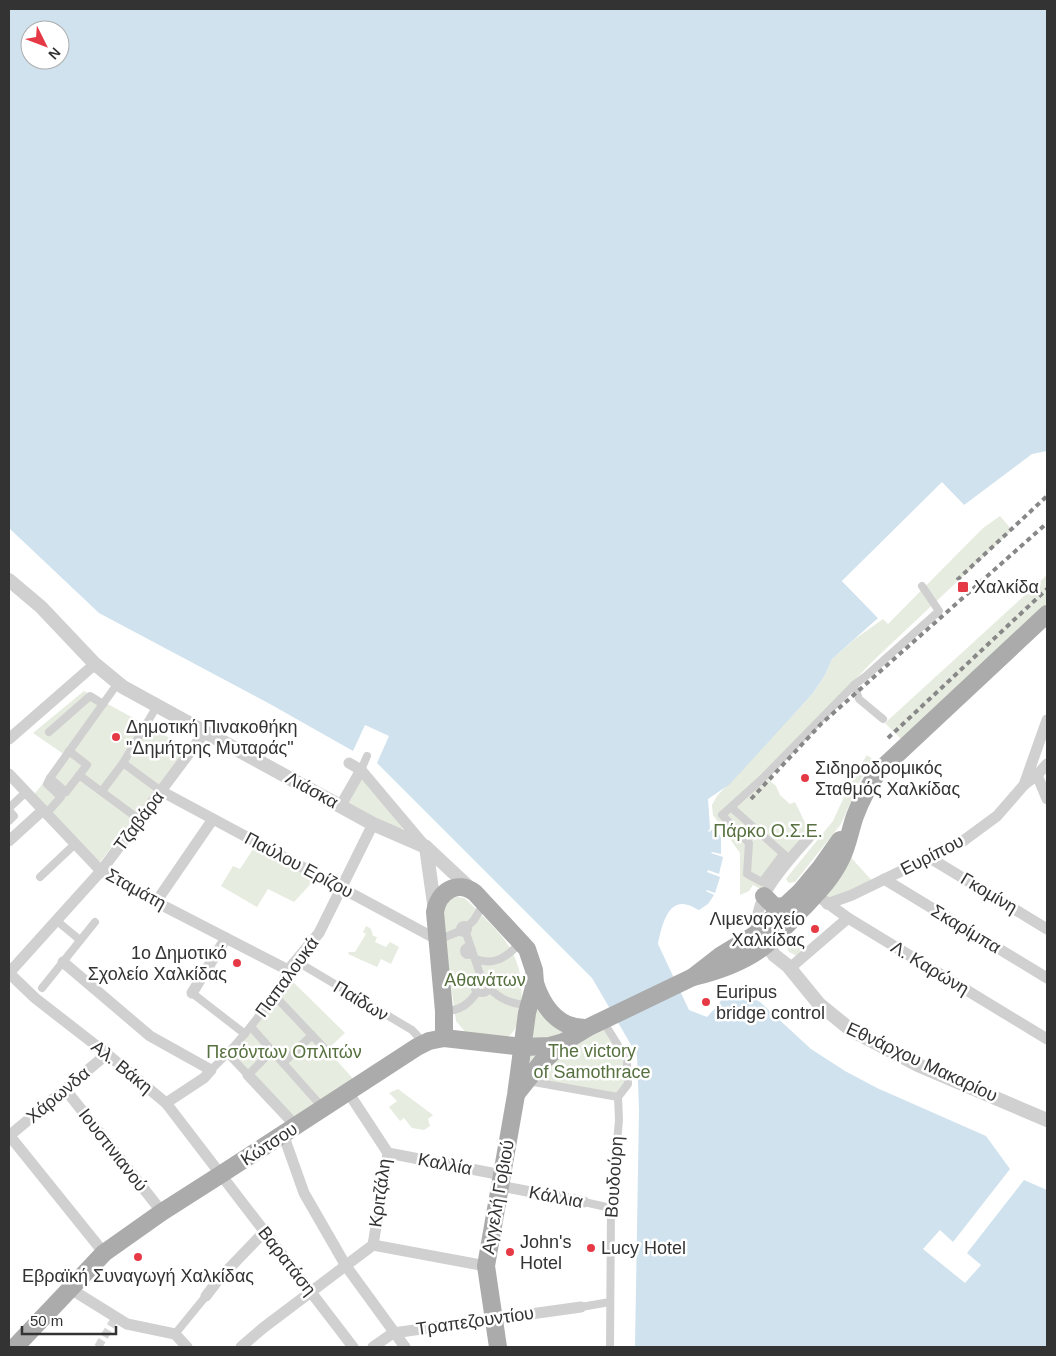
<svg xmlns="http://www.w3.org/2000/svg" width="1056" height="1356" font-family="Arial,sans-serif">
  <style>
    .green { fill: #e6ecdf }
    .water { fill: #cfe2ee; fill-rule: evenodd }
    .pier { fill: #fff }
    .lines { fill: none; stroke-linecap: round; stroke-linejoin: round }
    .pedestrian-tunnel { stroke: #d6d6d6; stroke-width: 8; stroke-dasharray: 8 4; stroke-linecap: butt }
    .pedestrian { stroke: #d0d0d0; stroke-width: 8 }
    .minor { stroke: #d0d0d0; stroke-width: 11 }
    .tertiary { stroke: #d0d0d0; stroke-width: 14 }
    .primary { stroke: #ababab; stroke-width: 18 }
    .rail { stroke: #888; stroke-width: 4; stroke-dasharray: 5 4; stroke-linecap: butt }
    .poi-dot { fill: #e63946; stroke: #fff; stroke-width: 2 }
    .labels { text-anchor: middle; stroke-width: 5; stroke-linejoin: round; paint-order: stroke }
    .poi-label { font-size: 18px; fill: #333; stroke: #fff; text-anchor: start }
    .street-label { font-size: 18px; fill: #333; stroke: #fff }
    .park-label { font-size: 18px; fill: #56703f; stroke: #fff }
  </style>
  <rect width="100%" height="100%" fill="#fff"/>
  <g class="green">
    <polygon points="1000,516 1012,530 874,660 763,775 776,786 780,795 790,804 795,802 811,835 766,892 753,885 749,891 740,895 740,853 713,815 712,805 717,796 813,693 825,675 832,659 855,639 883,619 888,624 983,528"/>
    <polygon points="1047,575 1047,614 906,744 885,723"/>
    <polygon points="84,691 188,748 100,862 33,796 65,755 33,733"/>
    <polygon points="867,755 874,760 861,779 841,824 795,882 789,883 786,879 789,875 833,821 855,773"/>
    <polygon points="361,770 407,824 395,834 341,805"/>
    <polygon points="257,843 318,876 294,902 268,889 257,907 221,886 233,866 240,869"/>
    <polygon points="845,851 875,884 827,904 822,888"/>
    <path d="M457,897L464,898L469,902C483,917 500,931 510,948C515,956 518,965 520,974C523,990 524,1035 502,1039C493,1040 476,1035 467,1034L456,1021L441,914L451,898Z"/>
    <polygon points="366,926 371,929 373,936 377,937 375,942 386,947 390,942 399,947 391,964 381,959 377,967 348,954 349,952 355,952 366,934 363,932"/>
    <polygon points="796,933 808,948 797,956 789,952 786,946 787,941"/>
    <polygon points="286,975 345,1033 327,1050 359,1085 296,1126 228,1054"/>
    <polygon points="535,983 558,1019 603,1021 627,1063 628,1084 618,1097 526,1081"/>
    <polygon points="398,1089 433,1115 428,1119 430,1126 424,1130 412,1128 404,1118 400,1121 389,1107 397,1101 389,1093"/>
  </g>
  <path class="water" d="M9,9H1047V451L1032,454L964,505L942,483L842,581L878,618L832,659L825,675L813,693L730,784L708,799L710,829L708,831L709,832L714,828L721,837V854L712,852L711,853L723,857L719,874L708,870L707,872L720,877L715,893L707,890L706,891L714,895L708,904L699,910C696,909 692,906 688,905C667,898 661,929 658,944L689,1010L707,1017L719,1004L724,994L734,996H749L760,1002L811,1049L845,1071L877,1088L986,1136L1010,1169L953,1242L940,1230L923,1249L965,1283L981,1265L967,1253L1024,1180L1047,1190V1347H635L639,1110L637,1055L592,978L377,763L389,736L365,725L353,751L270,704L99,613L9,528ZM30,30H60V60H30Z"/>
  <polygon class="pier" points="942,482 965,506 962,507 942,486 846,581 880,616 878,618 842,581"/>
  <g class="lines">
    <polyline class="pedestrian-tunnel" points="98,1347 116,1317"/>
    <g class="pedestrian">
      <polyline points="883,719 859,699 854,685 866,676 939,611 922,586"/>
      <polyline points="49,732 90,696 103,704"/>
      <polyline points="123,763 157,706"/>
      <polyline points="361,770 367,756"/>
      <polyline points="79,775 140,820"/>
      <polyline points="50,778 118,683"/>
      <polyline points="102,791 123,763 161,791"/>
      <polyline points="9,808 26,792"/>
      <polyline points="732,808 787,857"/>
      <polyline points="9,810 14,816 9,821"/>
      <polyline points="46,814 61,797 47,784 50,778 66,792 87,765 69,751"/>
      <polyline points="783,854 762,882 747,874 749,843 722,815 762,779 854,685"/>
      <polyline points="40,877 75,844"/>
      <polyline points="57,921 80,940"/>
      <circle cx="464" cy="929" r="4"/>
      <polyline points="467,927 474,920 484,903"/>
      <polyline points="466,933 481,977"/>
      <polyline points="438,940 460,931"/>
      <circle cx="468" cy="951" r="4"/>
      <path d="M475,959C495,966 507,957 520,943"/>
      <polyline points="296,961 412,1030 424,1043"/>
      <circle cx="482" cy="985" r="8"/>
      <polyline points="42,988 95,922"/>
      <path d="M489,988C501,1000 512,1004 529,1005"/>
      <polyline points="192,993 245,1034"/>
      <polyline points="274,995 326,1050"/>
      <path d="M444,1011C460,1011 469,1004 477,992"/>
      <polyline points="603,1021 624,1055"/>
      <polyline points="251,1027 323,1108"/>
      <polyline points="228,1054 248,1075 272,1051"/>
      <polyline points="283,1063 312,1035"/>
      <path d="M211,1070C242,1040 268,1008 288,970"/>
      <polyline points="528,1081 618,1097 619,1120 611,1208 610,1347"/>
      <polyline points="618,1097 628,1084 627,1063"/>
      <polyline points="584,1202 611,1208"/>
      <polyline points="581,1307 610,1302"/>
      <polyline points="175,1334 206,1296"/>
    </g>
    <g class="minor">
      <polyline points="9,739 95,664"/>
      <polyline points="349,763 361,770 425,846"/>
      <polyline points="9,774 101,871 156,902 288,970 319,933 373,824"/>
      <polyline points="1037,775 1047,799"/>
      <polyline points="1024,785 1047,720"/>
      <polyline points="161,791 438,940"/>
      <polyline points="341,805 361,770"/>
      <polyline points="9,841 43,810"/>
      <polyline points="930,858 1047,929"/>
      <polyline points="884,879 1047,978"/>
      <polyline points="815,894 848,918 1047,1039"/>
      <polyline points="156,902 213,819"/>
      <polyline points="827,904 852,895 963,841 997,816 1024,785 1037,775 1047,764"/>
      <path d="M760,930C746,903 794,855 811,835"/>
      <polyline points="63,962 150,1036 211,1070 204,1078 166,1103"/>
      <polyline points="790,968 848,918"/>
      <polyline points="9,973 35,998 107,1054 166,1103 353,1347"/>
      <polyline points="9,973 101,871 205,732"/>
      <polyline points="192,993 226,938"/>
      <polyline points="248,1075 296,1126"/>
      <polyline points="65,1089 162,1212"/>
      <polyline points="348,1092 388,1153 373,1245"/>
      <polyline points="283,1134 304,1193 346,1266 405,1347"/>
      <polyline points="9,1135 104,1253"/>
      <polyline points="9,1136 107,1054"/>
      <polyline points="388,1153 502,1175"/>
      <polyline points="500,1186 584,1202"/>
      <polyline points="69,1288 127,1324 175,1334 187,1347"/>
      <polyline points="206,1296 219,1279 264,1232"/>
      <polyline points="241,1347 263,1328 373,1245 486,1266"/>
      <polyline points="373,1347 393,1333 581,1307"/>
    </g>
    <g class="tertiary">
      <polyline points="9,580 41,607 95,664 123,687 373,824 426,847 472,890"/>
      <polyline points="426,847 435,911"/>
      <polyline points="762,936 774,955 788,966 819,1004 851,1030 918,1065 1047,1120"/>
    </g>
    <g class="primary">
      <polyline points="764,896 775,907 785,906"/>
      <path d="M693,977C718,971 742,963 763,947C778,936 791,920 804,907C818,892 832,878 841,859C848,845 850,830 855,816C861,800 869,785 878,772L1047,614"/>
      <path d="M535,983C543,1007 559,1029 587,1028"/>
      <path d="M444,1038V1011L435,912C438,892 457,879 475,893L527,949L534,970L535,983L527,1013L516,1095L486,1266L498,1347"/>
      <polyline points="517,1093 541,1063 564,1042 587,1028 693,977 720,956 753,936 801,891 821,867 840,840"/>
      <polyline points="15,1347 104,1253 162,1212 220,1175 417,1047 429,1041 444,1038 523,1047 550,1046 564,1042"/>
    </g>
    <g class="rail">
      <polyline points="957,580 1047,496"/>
      <polyline points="888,738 1047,589"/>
      <polyline points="751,799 821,724 1047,523"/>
    </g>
  </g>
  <g class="poi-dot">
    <rect x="957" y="581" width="12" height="12" rx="2.5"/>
    <circle cx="116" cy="737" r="5"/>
    <circle cx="805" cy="778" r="5"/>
    <circle cx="815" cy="929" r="5"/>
    <circle cx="237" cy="963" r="5"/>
    <circle cx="706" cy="1002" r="5"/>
    <circle cx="591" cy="1248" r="5"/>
    <circle cx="510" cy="1252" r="5"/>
    <circle cx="138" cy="1257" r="5"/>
  </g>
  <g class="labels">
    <g class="poi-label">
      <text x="974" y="593">Χαλκίδα</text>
      <text x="126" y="733">Δημοτική Πινακοθήκη<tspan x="126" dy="21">"Δημήτρης Μυταράς"</tspan></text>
      <text x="815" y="774">Σιδηροδρομικός<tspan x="815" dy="21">Σταθμός Χαλκίδας</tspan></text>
      <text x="805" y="925" text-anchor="end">Λιμεναρχείο<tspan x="805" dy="21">Χαλκίδας</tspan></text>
      <text x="227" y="959" text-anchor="end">1ο Δημοτικό<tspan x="227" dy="21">Σχολείο Χαλκίδας</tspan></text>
      <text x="716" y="998">Euripus<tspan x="716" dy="21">bridge control</tspan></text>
      <text x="520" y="1248">John's<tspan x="520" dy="21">Hotel</tspan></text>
      <text x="601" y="1254">Lucy Hotel</text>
      <text x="138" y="1282" text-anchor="middle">Εβραϊκή Συναγωγή Χαλκίδας</text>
    </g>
    <g class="street-label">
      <text transform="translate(312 790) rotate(29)" y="6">Λιάσκα</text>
      <text transform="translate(139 821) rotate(-53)" y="6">Τζαβάρα</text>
      <text transform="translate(932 855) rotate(-27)" y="6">Ευρίπου</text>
      <text transform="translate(299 865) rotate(28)" y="6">Παύλου Ερίζου</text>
      <text transform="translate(136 889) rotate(29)" y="6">Σταμάτη</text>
      <text transform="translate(989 893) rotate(31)" y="6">Γκομίνη</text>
      <text transform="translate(966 929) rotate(31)" y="6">Σκαρίμπα</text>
      <text transform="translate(930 968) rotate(31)" y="6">Λ. Καρώνη</text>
      <text transform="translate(287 977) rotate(-54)" y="6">Παπαλουκά</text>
      <text transform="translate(361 1001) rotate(31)" y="6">Παίδων</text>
      <text transform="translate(922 1062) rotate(25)" y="6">Εθνάρχου Μακαρίου</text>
      <text transform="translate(122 1067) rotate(39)" y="6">Αλ. Βάκη</text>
      <text transform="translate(58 1095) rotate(-40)" y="6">Χάρωνδα</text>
      <text transform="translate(269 1144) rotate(-33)" y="6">Κώτσου</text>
      <text transform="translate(113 1150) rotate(52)" y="6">Ιουστινιανού</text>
      <text transform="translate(445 1164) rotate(11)" y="6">Καλλία</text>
      <text transform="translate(614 1177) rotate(-86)" y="6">Βουδούρη</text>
      <text transform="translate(380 1193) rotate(-82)" y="6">Κριτζάλη</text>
      <text transform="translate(498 1197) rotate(-80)" y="6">Αγγελή Γοβιού</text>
      <text transform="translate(556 1197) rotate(11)" y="6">Κάλλια</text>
      <text transform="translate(287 1261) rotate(52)" y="6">Βαρατάση</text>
      <text transform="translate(475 1321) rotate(-8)" y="6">Τραπεζουντίου</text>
    </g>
    <g class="park-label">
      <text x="768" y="837">Πάρκο Ο.Σ.Ε.</text>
      <text x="485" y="986">Αθανάτων</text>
      <text x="592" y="1057">The victory<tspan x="592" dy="21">of Samothrace</tspan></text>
      <text x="284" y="1058">Πεσόντων Οπλιτών</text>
    </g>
  </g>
  <rect width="1056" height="1356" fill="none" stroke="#333333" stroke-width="20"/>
  <g transform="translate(45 45) rotate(132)"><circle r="24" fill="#ffffff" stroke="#adadad"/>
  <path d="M0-4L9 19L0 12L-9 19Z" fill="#e63946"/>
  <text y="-8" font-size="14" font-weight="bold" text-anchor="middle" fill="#333333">N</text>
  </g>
  <path d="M22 1326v8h94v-8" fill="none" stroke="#333333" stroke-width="2.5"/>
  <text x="30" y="1326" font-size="15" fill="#333333" stroke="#ffffff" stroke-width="4" paint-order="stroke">50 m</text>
</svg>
